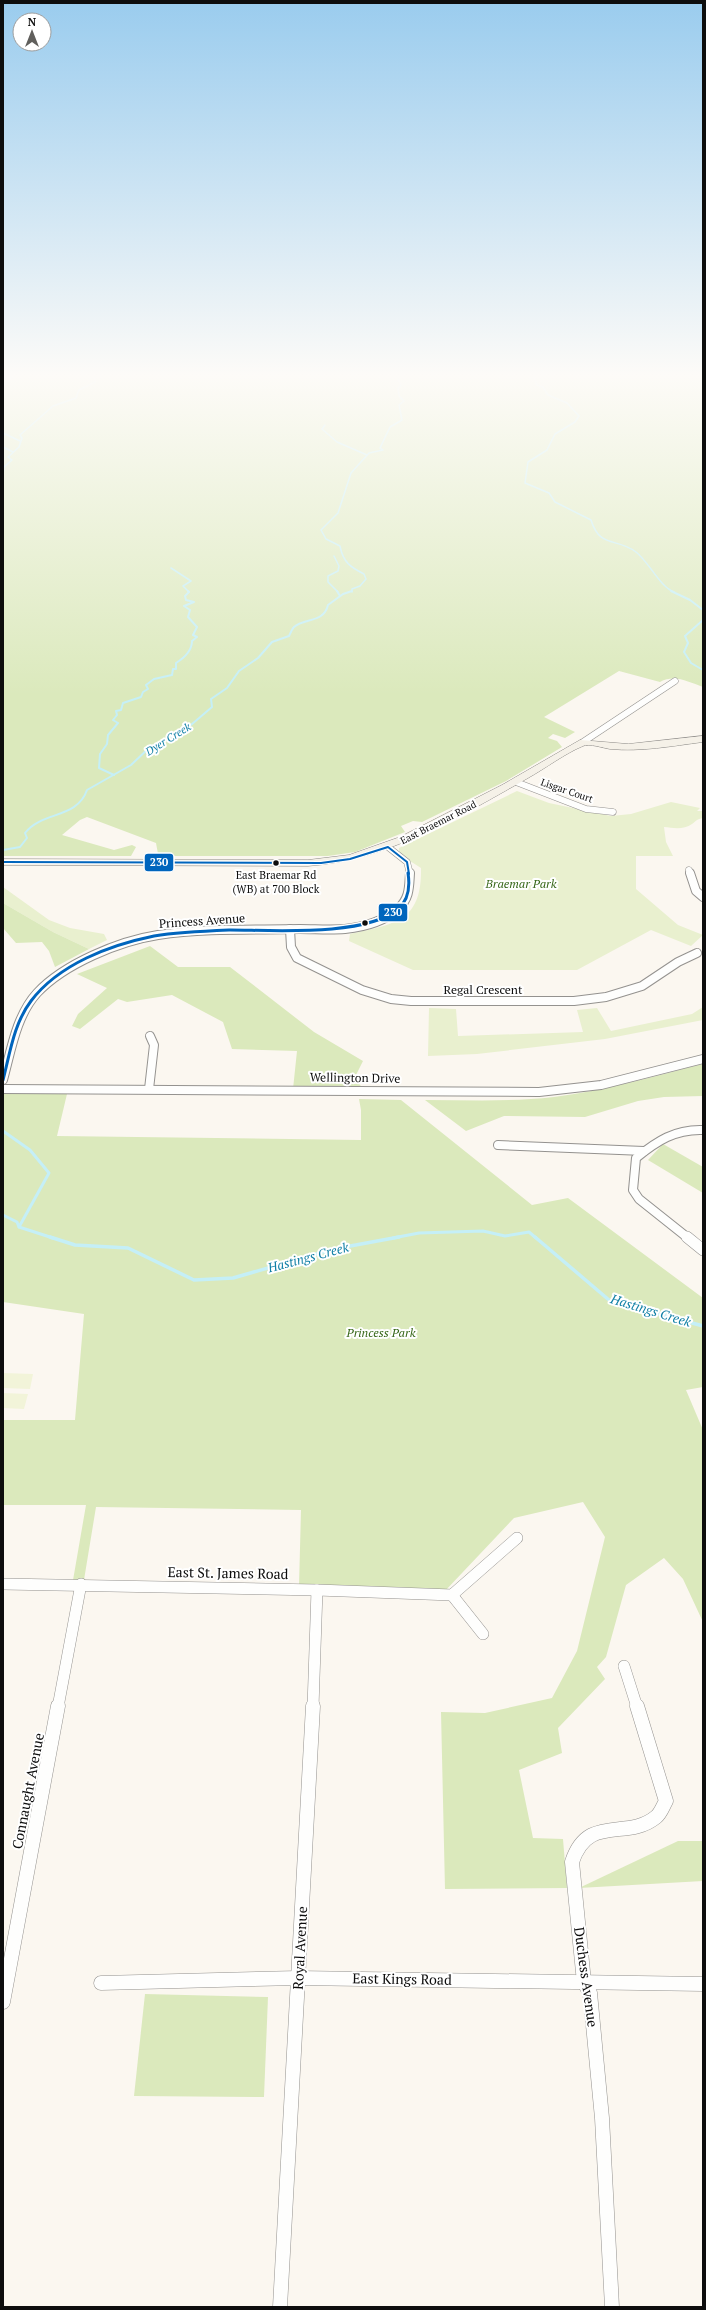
<svg xmlns="http://www.w3.org/2000/svg" width="706" height="2310" font-family="'PT Serif',serif">
  <style>
    .green { fill: #e9f0cf }
    .forest { fill: #dbe9bc }
    .pitch { fill: #f2f4d9 }
    .lines { fill: none; stroke-linecap: round; stroke-linejoin: round }
    .stream-far3 { stroke: #c5eff7; stroke-width: 1.5 }
    .stream-far2 { stroke: #c5eff7; stroke-width: 2 }
    .stream-far1 { stroke: #c5eff7; stroke-width: 3 }
    .stream { stroke: #c5eff7; stroke-width: 3.5 }
    .street-far3-casing { stroke: #94928f; stroke-width: 7 }
    .street-far2-casing { stroke: #94928f; stroke-width: 10 }
    .street-far1-casing { stroke: #94928f; stroke-width: 12 }
    .street-casing { stroke: #94928f; stroke-width: 15 }
    .secondary-casing { stroke: #8b8986; stroke-width: 1 }
    .street-far3 { stroke: #fefefd; stroke-width: 6 }
    .street-far2 { stroke: #fefefd; stroke-width: 8 }
    .street-far1 { stroke: #fefefd; stroke-width: 11 }
    .street { stroke: #fefefd; stroke-width: 14 }
    .secondary { fill: #f5f1e8; fill-rule: evenodd }
    .bus-1-far1-casing { stroke: #fff; stroke-width: 4 }
    .bus-1-casing { stroke: #fff; stroke-width: 6 }
    .bus-1-far1 { stroke: #0065bd; stroke-width: 2 }
    .bus-1 { stroke: #0065bd; stroke-width: 3 }
    .bus-dot { fill: #0d0d0d; stroke: #fff; stroke-width: 1.5 }
    .labels { text-anchor: middle; stroke-width: 4; stroke-linejoin: round; paint-order: stroke }
    .far-street-label { font-size: 10px; fill: #0d0d0d; stroke: #fff }
    .far-water-label { font-size: 11px; font-style: italic; fill: #0f7fa5; stroke: #fff }
    .bus-label { font-size: 11px; fill: #0d0d0d; stroke: #fff }
    .park-label { font-size: 12px; font-style: italic; fill: #38681a; stroke: #fff }
    .street-label { font-size: 12px; fill: #0d0d0d; stroke: #fff }
    .water-label { font-size: 13px; font-style: italic; fill: #0f7fa5; stroke: #fff }
    .near-street-label { font-size: 14px; fill: #0d0d0d; stroke: #fff }
    .line-badge { stroke: #fff; stroke-width: 1.5 }
    .badge-label { font-size: 11px; text-anchor: middle; font-weight: bold; fill: #fff }
  </style>
  <rect width="100%" height="100%" fill="#fbf7f0"/>
  <g class="green">
    <path d="M517,791L549,803L611,816L631,814L671,802L700,808L697,811H703V818C697,819 696,821 692,824C684,830 673,828 664,827L666,842L673,856H636V889L678,925L703,935L691,946L651,930L577,970H413L349,941L350,934C395,924 422,922 421,868L399,854V848Z"/>
    <polygon points="3,887 49,920 70,928 104,934 107,940 89,949 53,932 3,903"/>
    <polygon points="703,1007 703,1020 605,1039 477,1054 428,1056 429,1008 456,1009 458,1036 583,1032 577,1010 597,1008 611,1031 692,1014"/>
  </g>
  <g class="forest">
    <path d="M3,372H703V687C688,682 675,674 660,682L619,671L544,717L575,732L565,738L553,734L548,738L557,741L562,747L506,781L422,822L413,821L401,826L405,832L355,852L328,856H163L158,854L156,843L87,817L80,820L62,835L114,850L132,845L136,847L131,856H3Z"/>
    <polygon points="3,903 53,932 89,949 55,967 49,951 42,942 16,943 3,928"/>
    <polygon points="150,946 178,967 230,967 314,1032 363,1061 354,1079 365,1090 293,1089 297,1051 232,1049 223,1022 172,995 127,1002 118,999 80,1029 72,1026 78,1014 107,988 77,974"/>
    <path d="M703,1064V1096L664,1097L638,1101L585,1117L504,1116L466,1131L425,1100C468,1100 511,1102 554,1097C604,1091 654,1076 703,1064Z"/>
    <polygon points="3,1094 67,1094 57,1136 361,1140 361,1110 359,1099 401,1100 532,1205 568,1198 703,1298 703,1387 686,1390 703,1430 703,1622 683,1579 664,1558 626,1585 606,1657 597,1667 605,1679 558,1728 562,1753 519,1770 533,1838 563,1839 567,1888 445,1889 441,1712 485,1713 552,1698 577,1651 605,1537 583,1502 514,1518 445,1591 299,1587 301,1510 96,1507 83,1586 72,1586 86,1505 3,1505 3,1420 75,1420 84,1314 3,1302"/>
    <polygon points="663,1144 703,1167 703,1193 648,1160"/>
    <polygon points="678,1841 703,1841 703,1881 579,1888"/>
    <polygon points="145,1994 268,1997 264,2097 134,2096"/>
  </g>
  <g class="pitch">
    <polygon points="3,1373 33,1374 30,1389 3,1388"/>
    <polygon points="3,1393 28,1394 24,1409 3,1408"/>
  </g>
  <g class="lines">
    <g class="stream-far3">
      <path d="M527,372L534,376L537,385L543,387L548,395L567,403L579,416L575,422L555,434L547,450L528,462L525,483L549,493L555,502L591,520C600,549 616,537 636,552C649,562 660,587 674,592"/>
      <polyline points="3,386 12,377 6,374 7,372"/>
      <polyline points="325,425 322,429 337,442 367,455"/>
      <polyline points="3,433 20,441"/>
      <polyline points="3,447 13,452"/>
      <polyline points="3,474 4,467 12,460 8,457 19,447 22,438 20,435 53,406 76,398 79,390 95,382 95,378 111,372"/>
      <polyline points="3,478 3,481"/>
      <polyline points="334,556 339,566 338,571 328,576 328,582 338,592"/>
      <polyline points="171,568 191,581 183,586 189,592"/>
      <path d="M352,592V589L360,586L366,579L364,574C350,567 343,562 340,546L326,539L321,530L338,513L351,473L369,453L383,450L380,448L390,427L402,420L399,405L404,401L399,396L398,388L401,385L397,377L402,372"/>
    </g>
    <g class="stream-far2">
      <polyline points="337,591 340,596"/>
      <polyline points="671,591 690,600 703,610"/>
      <polyline points="703,620 685,636 688,643 684,652 691,663 703,670"/>
      <path d="M114,775L99,768L100,754L107,744L108,735L118,723L113,720L117,715L116,711L121,710L123,703L141,697L143,692L148,689L146,685L154,679L172,675L173,669H176V663C184,658 192,651 192,641L197,637L193,635L197,627L188,617L190,610L184,606L194,602L186,600L185,596L189,592L188,591"/>
      <path d="M3,850L20,847L27,838L25,833C42,811 77,819 87,790L131,765L150,747L185,730L212,707L211,699L227,688L239,671L258,658L272,642L289,636C290,634 292,629 294,627C304,618 324,623 328,605L343,594L352,591"/>
    </g>
    <g class="stream-far1">
      <polyline points="3,1131 30,1150 49,1173 19,1227 53,1238"/>
      <polyline points="3,1215 17,1222 19,1227"/>
      <polyline points="393,1238 419,1233 483,1231 505,1236 529,1232 536,1238"/>
    </g>
    <g class="stream">
      <polyline points="50,1237 75,1245 128,1248 194,1280 233,1278 334,1249 399,1237"/>
      <polyline points="535,1237 609,1300 703,1326"/>
    </g>
    <defs>
      <g id="street-far3">
        <polyline points="583,742 675,681"/>
        <polyline points="516,782 586,809 613,812"/>
        <polyline points="388,847 407,862 410,874"/>
        <polyline points="689,870 690,874"/>
      </g>
      <g id="street-far2">
        <polyline points="690,873 696,891 703,897"/>
        <polyline points="290,929 291,947 297,958 362,990 391,999 411,1001 574,1001 606,997 642,986 678,962 697,953"/>
        <path d="M3,1080C11,1051 16,1016 37,993C64,964 119,941 158,935C205,928 253,930 300,929C315,929 330,930 345,929C363,927 385,921 398,909C410,898 409,887 410,873"/>
        <polyline points="3,1089 539,1092 601,1085 703,1059"/>
        <polyline points="149,1089 154,1045 150,1036"/>
        <polyline points="498,1145 644,1151"/>
        <path d="M688,1238L639,1199L633,1190L636,1158C657,1141 675,1129 703,1130"/>
      </g>
      <g id="street-far1">
        <polyline points="687,1237 703,1250"/>
        <polyline points="3,1584 317,1590 452,1595 517,1538"/>
        <polyline points="452,1595 483,1634"/>
        <polyline points="624,1666 637,1707"/>
        <polyline points="58,1707 81,1584"/>
        <polyline points="313,1707 317,1590"/>
      </g>
      <g id="street">
        <polyline points="101,1983 298,1978 703,1984"/>
        <polyline points="3,2002 58,1706"/>
        <polyline points="280,2307 313,1706"/>
        <path d="M612,2307L602,2118L590,1993L584,1982L572,1862C588,1813 627,1841 656,1817C661,1813 663,1806 666,1801L637,1706"/>
      </g>
      <path id="secondary" d="M703,736V742C672,746 641,752 610,749C603,748 589,743 583,746C564,754 546,768 528,778C459,817 388,860 308,866L3,865V859L308,860L349,855L400,837L502,785L580,740L628,744Z"/>
    </defs>
    <use href="#street-far3" class="street-far3-casing"/>
    <use href="#street-far2" class="street-far2-casing"/>
    <use href="#street-far1" class="street-far1-casing"/>
    <use href="#street" class="street-casing"/>
    <use href="#secondary" class="secondary-casing"/>
    <use href="#street-far3" class="street-far3"/>
    <use href="#street-far2" class="street-far2"/>
    <use href="#street-far1" class="street-far1"/>
    <use href="#street" class="street"/>
    <use href="#secondary" class="secondary"/>
    <defs>
      <polyline id="bus-1-far1" points="3,862 321,863 350,859 388,847 407,862 409,874"/>
      <path id="bus-1" d="M3,1080C10,1053 14,1023 31,1001C59,964 110,945 154,936C179,932 205,931 230,930C272,930 365,937 398,909C409,900 410,886 408,873"/>
    </defs>
    <use href="#bus-1-far1" class="bus-1-far1-casing"/>
    <use href="#bus-1" class="bus-1-casing"/>
    <use href="#bus-1-far1" class="bus-1-far1"/>
    <use href="#bus-1" class="bus-1"/>
  </g>
  <linearGradient id="sky" x2="0" y2="1"><stop stop-color="#9accee"/><stop offset="0.54" stop-color="#fdfbf8"/><stop offset="1" stop-color="#fdfbf8" stop-opacity="0"/></linearGradient>
  <rect width="706" height="695" fill="url(#sky)"/>
  <g class="bus-dot">
    <circle cx="276" cy="863" r="3.5"/>
    <circle cx="365" cy="923" r="3.5"/>
  </g>
  <g class="labels">
    <g class="far-street-label">
      <text transform="translate(567 790) rotate(19)" y="4">Lisgar Court</text>
      <text transform="translate(438 822) rotate(-27)" y="4">East Braemar Road</text>
    </g>
    <g class="far-water-label">
      <text transform="translate(168 739) rotate(-32)" y="4">Dyer Creek</text>
    </g>
    <g class="bus-label">
      <text x="276" y="879">East Braemar Rd<tspan x="276" dy="14">(WB) at 700 Block</tspan></text>
    </g>
    <g class="park-label">
      <text x="521" y="888">Braemar Park</text>
      <text x="381" y="1337">Princess Park</text>
    </g>
    <g class="street-label">
      <text transform="translate(202 921) rotate(-4)" y="4">Princess Avenue</text>
      <text x="483" y="994">Regal Crescent</text>
      <text transform="translate(355 1078) rotate(1)" y="4">Wellington Drive</text>
    </g>
    <g class="water-label">
      <text transform="translate(308 1257) rotate(-15)" y="5">Hastings Creek</text>
      <text transform="translate(651 1310) rotate(17)" y="5">Hastings Creek</text>
    </g>
    <g class="near-street-label">
      <text transform="translate(228 1573) rotate(1)" y="5">East St. James Road</text>
      <text transform="translate(28 1791) rotate(-79)" y="5">Connaught Avenue</text>
      <text transform="translate(300 1948) rotate(-87)" y="5">Royal Avenue</text>
      <text transform="translate(586 1977) rotate(82)" y="5">Duchess Avenue</text>
      <text transform="translate(402 1979) rotate(1)" y="5">East Kings Road</text>
    </g>
  </g>
  <g class="line-badge">
    <rect x="144" y="853" width="30" height="19" rx="4" fill="#0065bd"/>
    <rect x="378" y="903" width="30" height="19" rx="4" fill="#0065bd"/>
  </g>
  <g class="badge-label">
    <text x="159" y="866">230</text>
    <text x="393" y="916">230</text>
  </g>
  <rect width="706" height="2310" fill="none" stroke="#0d0d0d" stroke-width="8"/>
  <g transform="translate(32 32)"><circle r="19" fill="#ffffff" stroke="#9e9e9e"/>
  <path d="M0-3L7 15L0 10L-7 15Z" fill="#605f5c"/>
  <text y="-6" font-size="11" font-weight="bold" text-anchor="middle" fill="#0d0d0d">N</text>
  </g>
</svg>
